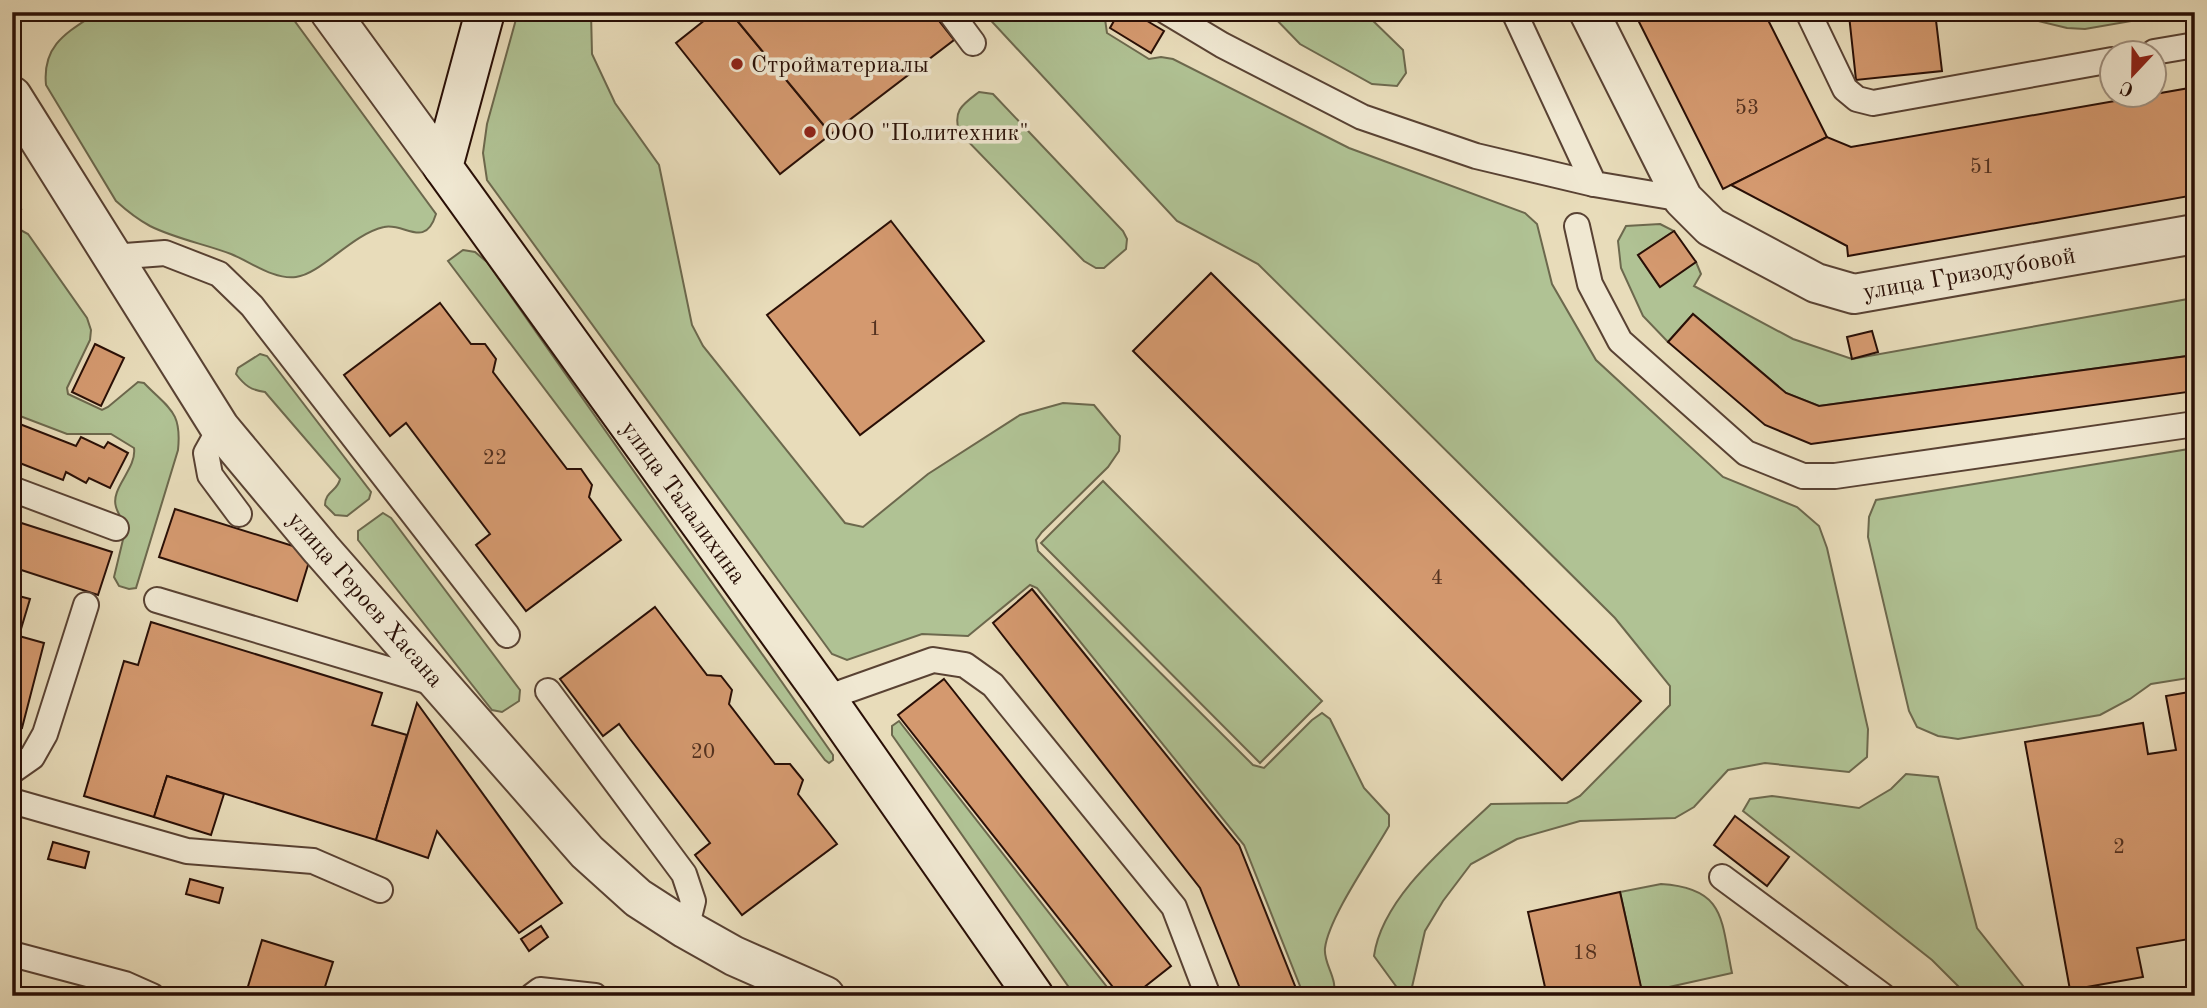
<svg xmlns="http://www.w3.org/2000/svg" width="2207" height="1008" font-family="'Old Standard TT',serif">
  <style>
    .green { fill: #b0c294; stroke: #6c684d; stroke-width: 2 }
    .building { fill: #d4996f; stroke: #290f06; stroke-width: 2 }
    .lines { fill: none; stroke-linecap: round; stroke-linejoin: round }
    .service-casing { stroke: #594233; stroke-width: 28 }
    .minor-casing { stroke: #594233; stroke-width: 42 }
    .secondary-casing { stroke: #290f06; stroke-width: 42 }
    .service { stroke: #f0e8d2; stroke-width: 24 }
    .minor { stroke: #f0e8d2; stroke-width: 38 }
    .secondary { stroke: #f0e8d2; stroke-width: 38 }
    .poi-dot { fill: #8f2418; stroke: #f0e8d2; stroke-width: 2.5 }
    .labels { text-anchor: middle; stroke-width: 7; stroke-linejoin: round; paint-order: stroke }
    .number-label { font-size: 21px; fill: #543220 }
    .poi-label { font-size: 24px; fill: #290f06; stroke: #f0e8d2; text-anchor: start }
    .street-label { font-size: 24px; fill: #290f06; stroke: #f0e8d2 }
  </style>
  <rect width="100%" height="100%" fill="#e8dcba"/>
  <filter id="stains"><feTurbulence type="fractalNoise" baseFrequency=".00286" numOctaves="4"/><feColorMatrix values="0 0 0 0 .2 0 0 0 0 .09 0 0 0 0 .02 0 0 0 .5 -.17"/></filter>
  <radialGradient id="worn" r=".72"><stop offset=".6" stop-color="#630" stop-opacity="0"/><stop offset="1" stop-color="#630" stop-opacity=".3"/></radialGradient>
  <g class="green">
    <path d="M98,12H288L436,214C425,250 404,222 384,227C352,234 321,274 296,277C274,280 251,262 231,254C205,244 176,239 150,226C137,219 127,211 116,201L46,85C42,44 68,32 98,12Z"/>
    <path d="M518,12H591L592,54L615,103L659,165L692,325L703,346L845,523L863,527L928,474L1020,415L1063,403L1094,405L1120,436L1119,451L1108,467L1042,532L1036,540L1038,551L1253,765L1264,768L1312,720L1322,713L1330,719L1364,788L1389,815V826C1372,856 1329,917 1325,948C1323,964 1339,979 1333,996H1304L1244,845L1037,588L1030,585L968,636L922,634L847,660L832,654L487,180L483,153L487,124Z"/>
    <path d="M983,12H1104L1107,33L1149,59L1161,57L1173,59L1349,148L1525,213L1537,224L1552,284L1596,360L1723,477L1797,507L1819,526L1827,548L1868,729L1867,757L1849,772L1765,763L1728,770L1694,807L1675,818L1580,821L1517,839L1471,864L1443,901L1425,931L1412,987L1405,991L1398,989L1374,956C1382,897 1450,843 1491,804L1567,803L1580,796L1670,705V686L1615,618L1258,264L1177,221Z"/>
    <polygon points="1269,12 1364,12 1403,50 1406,73 1397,86 1372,84 1300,44"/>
    <polygon points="2001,12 2183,12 2085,29 2067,28"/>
    <path d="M979,92L993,94L1123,231L1127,239L1126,249L1104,268H1096L1084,261L959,132C953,110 962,105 979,92Z"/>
    <polygon points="1660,224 1674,231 1638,255 1659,286 1696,262 1701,274 1694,286 1793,339 1852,359 2188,299 2195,355 1819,406 1786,393 1693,314 1668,342 1643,316 1621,268 1618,241 1626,226"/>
    <path d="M15,227L28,234L87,318L91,330L90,340L67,388L68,394L102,410L108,407L138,382L144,383C169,409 182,411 178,450L136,588L129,589L119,586L114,577L126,527C123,521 118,514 116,507C110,488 137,469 134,448L111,434H67L12,413V228Z"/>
    <polygon points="463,250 475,252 487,262 833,755 833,760 829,763 825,760 448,261"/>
    <path d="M260,354L267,356L371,492L369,499L347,516L335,515L325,505C325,491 338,491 340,479L265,392C251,390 245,386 236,374L238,368Z"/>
    <polygon points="2195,448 2195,677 2151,684 2130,699 2100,715 1958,739 1938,736 1917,727 1909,711 1868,537 1869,517 1876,500"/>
    <polygon points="1103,481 1322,701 1260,763 1041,543"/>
    <polygon points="383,513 391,518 520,690 519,701 502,712 492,710 358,540 358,531"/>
    <polygon points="899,721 1114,996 1075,996 892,735 892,726"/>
    <polygon points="1906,774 1938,777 1977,928 2031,996 1968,996 1932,960 1743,811 1750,799 1772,796 1859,808 1891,789"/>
    <path d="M1661,884C1726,888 1721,920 1732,973L1642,993L1620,892Z"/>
  </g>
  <g class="building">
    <polygon points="715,12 730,12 831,134 780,174 676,43"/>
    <polygon points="730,12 932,12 954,40 831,134"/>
    <polygon points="1119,12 1132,12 1164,31 1151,53 1110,28"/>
    <polygon points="1634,12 1764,12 1827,137 1723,189"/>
    <polygon points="1873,12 1935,12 1942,71 1856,80 1849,15"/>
    <polygon points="2195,87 2195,195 1848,256 1847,246 1731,185 1827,137 1851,147"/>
    <polygon points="12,197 21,209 12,215"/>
    <polygon points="891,221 984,341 860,435 767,315"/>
    <polygon points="1674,231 1696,262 1660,287 1638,255"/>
    <polygon points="1211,273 1641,701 1562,780 1133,351"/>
    <polygon points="440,303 471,344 485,344 496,359 493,372 567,469 581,469 592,485 589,497 621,540 526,611 476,545 490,534 406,423 390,436 344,375"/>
    <polygon points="1693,314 1786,393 1819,406 2195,355 2195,391 1811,444 1765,425 1668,342"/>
    <polygon points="1872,331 1878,352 1852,359 1847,337"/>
    <polygon points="95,344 124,358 101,406 72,392"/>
    <polygon points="12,421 76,446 81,437 104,448 108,442 128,453 110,488 89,478 86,483 66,472 63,480 12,460"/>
    <polygon points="175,509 312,552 297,601 159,557"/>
    <polygon points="12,520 112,552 98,595 12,567"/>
    <polygon points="12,572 21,575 15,595 30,599 12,659"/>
    <polygon points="1032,589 1239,845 1299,996 1243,996 1200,888 993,623"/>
    <polygon points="655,607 707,675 721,676 732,690 729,704 775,764 790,764 803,780 798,794 837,844 742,915 695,855 710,843 630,739 619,724 603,736 560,679"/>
    <polygon points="151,622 382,693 372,725 407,735 376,840 167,776 154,817 84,796 124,661 138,665"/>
    <polygon points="19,636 44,643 22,728 12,725 12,659"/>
    <polygon points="944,679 1171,966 1133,996 1120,996 898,715"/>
    <polygon points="2195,691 2195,938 2137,948 2143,977 2070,990 2025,742 2143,723 2148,754 2176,750 2166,696"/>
    <polygon points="417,703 562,903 519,933 437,831 428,858 376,840"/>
    <polygon points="167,776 224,794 211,835 154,817"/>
    <polygon points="1735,816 1789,857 1767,886 1714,845"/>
    <polygon points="53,842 89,852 85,868 48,859"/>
    <polygon points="190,879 223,888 219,903 186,894"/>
    <polygon points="1620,892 1643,996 1547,996 1528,912"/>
    <polygon points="541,926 548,937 529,951 521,939"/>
    <polygon points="262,940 333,962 322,996 257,996 246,993"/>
  </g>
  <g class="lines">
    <defs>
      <g id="service">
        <polyline points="950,12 973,43"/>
        <polyline points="1167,12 1222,45 1362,117 1476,156 1594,184"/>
        <polyline points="1514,12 1594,184 1683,199"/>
        <polyline points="1808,12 1845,89 1857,99 1873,103 2112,60"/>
        <polyline points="2154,52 2195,45"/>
        <polyline points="1577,226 1590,284 1620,341 1746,453 1803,476 1835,476 2195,424"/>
        <polyline points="112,257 165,253 219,274 252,306 507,635"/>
        <polyline points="220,428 206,453 210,475 239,514"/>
        <polyline points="12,489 116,528"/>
        <polyline points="157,600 437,684"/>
        <polyline points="548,691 684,874 693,901 686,929"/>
        <polyline points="826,698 933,660 965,665 993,685 1174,907 1208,996"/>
        <polyline points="12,771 32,757 45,734 86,605"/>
        <polyline points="12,801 187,851 313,861 380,890"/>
        <polyline points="1722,877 1883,996"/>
        <polyline points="12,954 125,984 152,996"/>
        <polyline points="532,996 540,990 595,996"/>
      </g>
      <g id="minor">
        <polyline points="330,12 443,167"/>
        <polyline points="1589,12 1683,199 1711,227 1816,283 1854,294 2195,234"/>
        <polyline points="12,96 220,428 321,549 587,852 638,898 686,929 734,956 825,996"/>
      </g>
      <polyline id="secondary" points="485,12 443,167 826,698 1034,996"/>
    </defs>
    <use href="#service" class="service-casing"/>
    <use href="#minor" class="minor-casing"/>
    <use href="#secondary" class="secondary-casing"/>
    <use href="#service" class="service"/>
    <use href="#minor" class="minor"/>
    <use href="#secondary" class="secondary"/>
  </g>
  <g class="poi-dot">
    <circle cx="737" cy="64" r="7"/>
    <circle cx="810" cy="132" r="7"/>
  </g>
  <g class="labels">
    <g class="number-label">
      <text x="1747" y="114">53</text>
      <text x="1982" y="173">51</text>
      <text x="875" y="335">1</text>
      <text x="495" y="464">22</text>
      <text x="1437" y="584">4</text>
      <text x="703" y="758">20</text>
      <text x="2119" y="853">2</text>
      <text x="1585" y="959">18</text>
    </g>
    <g class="poi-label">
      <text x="751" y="72">Стройматериалы</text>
      <text x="824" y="140">ООО "Политехник"</text>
    </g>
    <g class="street-label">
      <text transform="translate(1969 273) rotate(-10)" y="8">улица Гризодубовой</text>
      <text transform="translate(684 502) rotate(54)" y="8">улица Талалихина</text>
      <text transform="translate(366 599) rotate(49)" y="8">улица Героев Хасана</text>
    </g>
  </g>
  <rect width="2207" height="1008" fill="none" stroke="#e8dcba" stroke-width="42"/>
  <rect x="14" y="14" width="2179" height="980" fill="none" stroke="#290f06" stroke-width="3.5"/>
  <rect x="21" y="21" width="2165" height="966" fill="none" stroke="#290f06" stroke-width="2"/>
  <g transform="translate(2133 74) rotate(202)"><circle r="33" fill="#f0e8d2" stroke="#a09180" stroke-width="2"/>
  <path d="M0-5L12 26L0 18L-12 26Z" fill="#8f2418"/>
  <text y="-10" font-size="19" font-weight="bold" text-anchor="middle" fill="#290f06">С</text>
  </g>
  <rect width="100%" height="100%" filter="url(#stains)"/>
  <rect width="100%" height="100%" fill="url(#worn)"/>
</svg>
